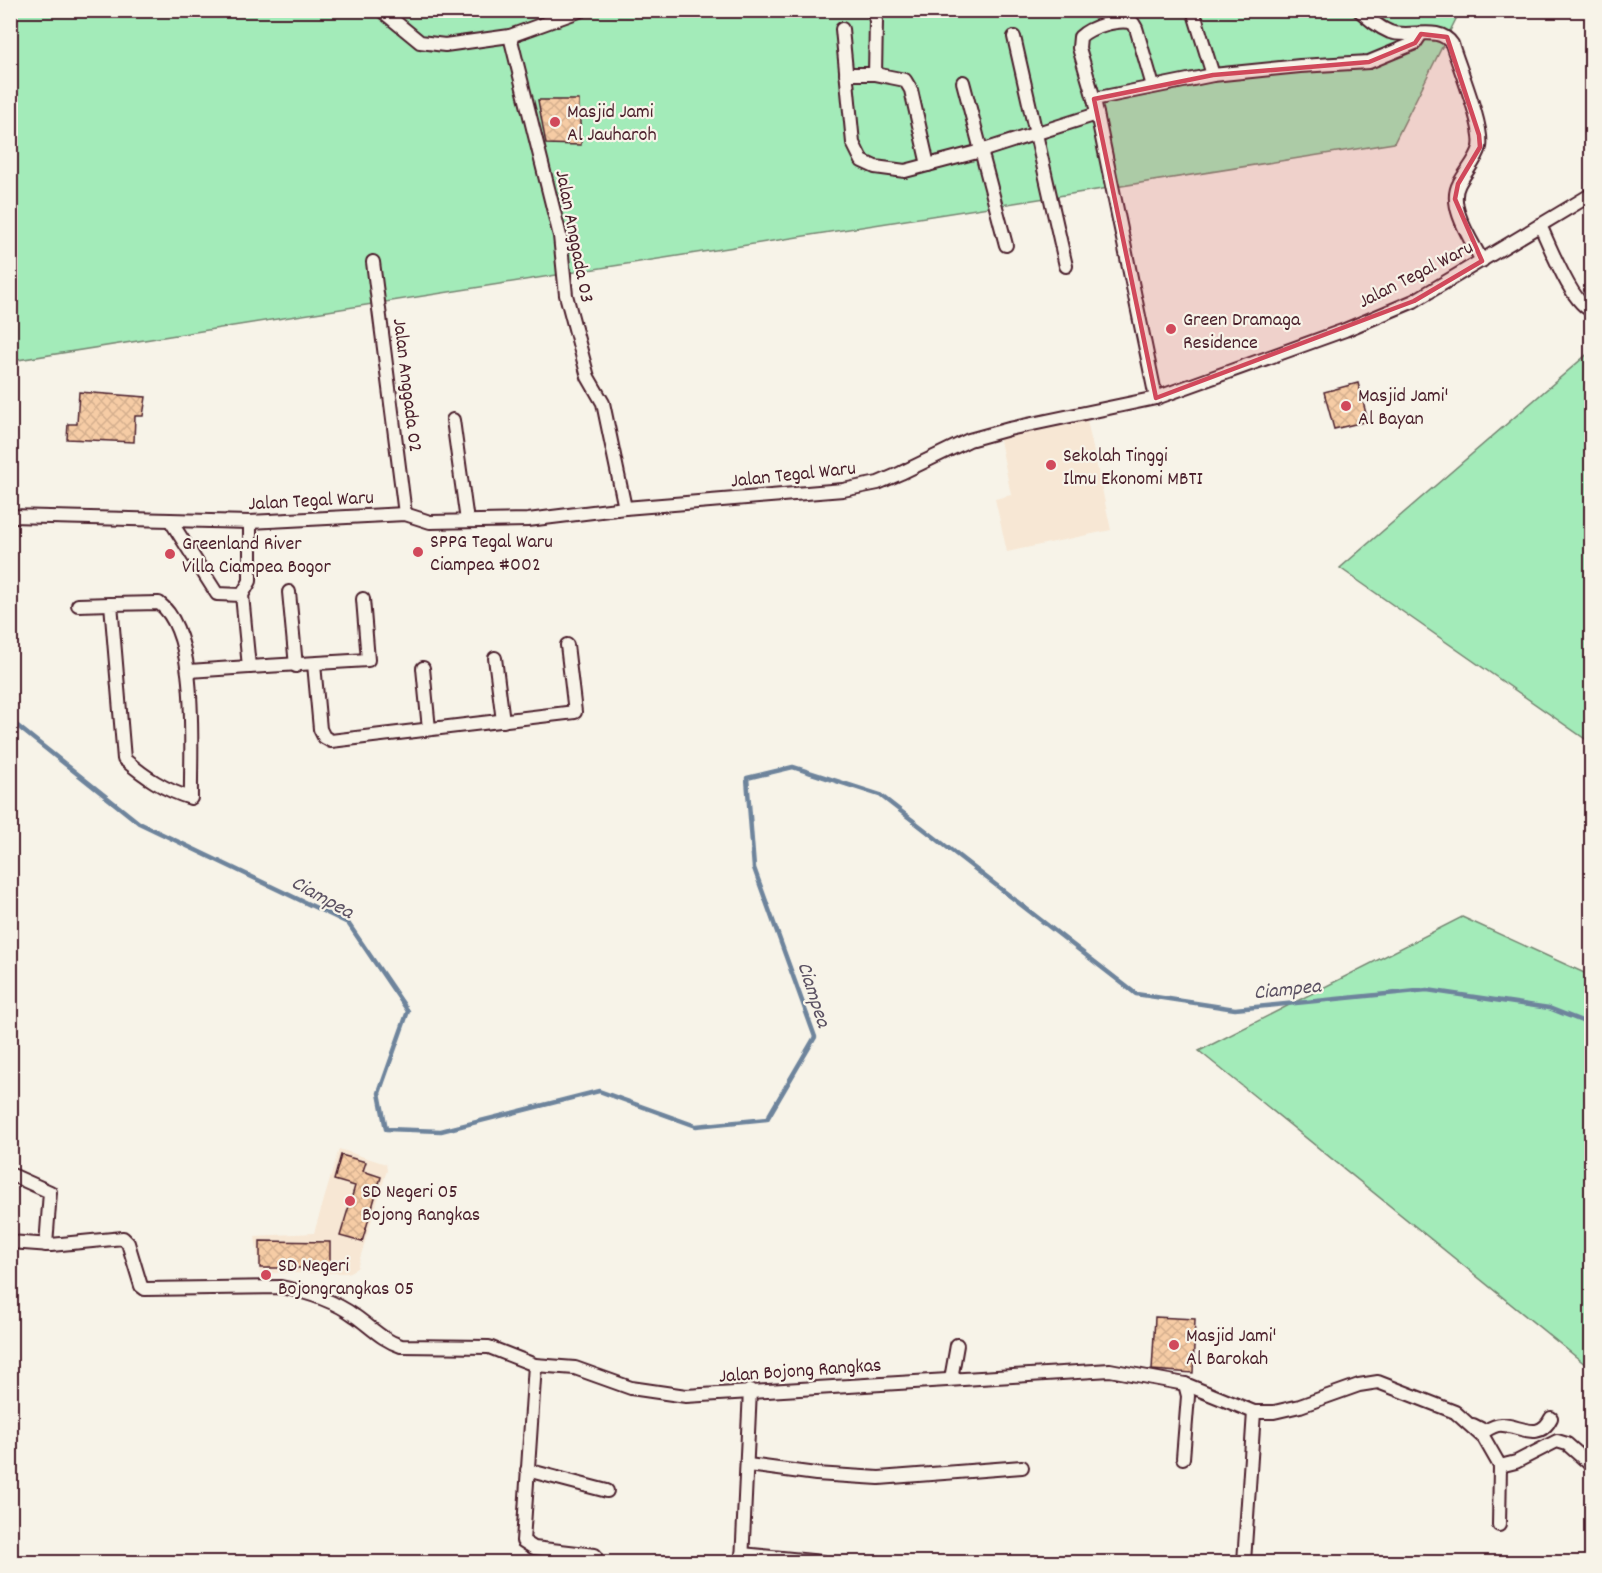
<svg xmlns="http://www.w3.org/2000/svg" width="1602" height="1573" font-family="Dekko,sans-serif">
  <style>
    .built { fill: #f7e7d4 }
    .green { fill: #a3ebb9; stroke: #768572; stroke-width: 1.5 }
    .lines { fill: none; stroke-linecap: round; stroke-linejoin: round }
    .stream { stroke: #6e849c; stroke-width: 4.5 }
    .building { fill: url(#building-cross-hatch); stroke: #4a1f2b; stroke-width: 1.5 }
    .street-casing { stroke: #4a1f2b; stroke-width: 16 }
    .street { stroke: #f7f3e8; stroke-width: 12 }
    .marked { fill: #d1495b; fill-opacity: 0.2; stroke: #d1495b; stroke-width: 4.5; stroke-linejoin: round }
    .poi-dot { fill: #d1495b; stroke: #f7f3e8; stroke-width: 2 }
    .labels { text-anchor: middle; stroke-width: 4.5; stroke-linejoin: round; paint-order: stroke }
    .poi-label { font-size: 20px; fill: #4a1f2b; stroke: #f7f3e8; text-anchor: start }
    .street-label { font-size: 20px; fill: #4a1f2b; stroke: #f7f3e8 }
    .water-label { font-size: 21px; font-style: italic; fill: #5c5263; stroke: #f7f3e8 }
  </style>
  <defs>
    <pattern id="building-cross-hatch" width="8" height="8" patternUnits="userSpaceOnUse" patternTransform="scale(1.5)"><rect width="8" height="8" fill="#f6cca5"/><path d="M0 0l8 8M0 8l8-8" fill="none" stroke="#d4af8e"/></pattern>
  </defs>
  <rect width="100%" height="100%" fill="#f7f3e8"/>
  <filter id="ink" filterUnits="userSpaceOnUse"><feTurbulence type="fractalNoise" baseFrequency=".0167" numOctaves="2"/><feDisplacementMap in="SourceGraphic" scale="12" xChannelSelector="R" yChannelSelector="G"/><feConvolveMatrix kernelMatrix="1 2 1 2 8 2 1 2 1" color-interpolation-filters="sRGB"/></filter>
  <g filter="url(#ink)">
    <g class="built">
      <polygon points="1086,416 1111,530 1007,552 995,499 1011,495 999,435"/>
      <polygon points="339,1149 386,1164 387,1170 357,1268 348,1273 260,1273 255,1236 314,1233"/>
    </g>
    <g class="green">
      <polygon points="11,11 1460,11 1394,143 11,361"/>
      <polygon points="1591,351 1591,743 1340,568"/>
      <polygon points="1462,917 1591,976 1591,1369 1199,1051"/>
    </g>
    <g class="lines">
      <polyline class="stream" points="10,720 139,823 348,923 408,1011 379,1093 386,1129 441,1131 599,1091 696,1126 767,1119 815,1037 754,868 747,778 793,767 880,795 1136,994 1235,1009 1427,990 1549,1008 1592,1025"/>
    </g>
    <g class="building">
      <polygon points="538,100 579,100 581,145 546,144"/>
      <polygon points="1358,383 1368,421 1334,429 1324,392"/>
      <polygon points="79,392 146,397 143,416 135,416 134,442 67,439 68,424 77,424"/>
      <polygon points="341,1155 366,1162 363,1171 381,1177 362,1242 340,1236 355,1186 334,1180"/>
      <polygon points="260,1241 330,1242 330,1268 260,1268"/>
      <polygon points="1155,1317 1195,1319 1193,1373 1152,1370"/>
    </g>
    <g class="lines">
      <defs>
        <g id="street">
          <polyline points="381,10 420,42 445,45 510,36 560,236 566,295 588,377 603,403 625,508"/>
          <polyline points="873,10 876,21 875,74"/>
          <polyline points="1193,10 1213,75"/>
          <path d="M1359,10C1369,19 1378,27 1390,32C1410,39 1439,24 1452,44C1459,67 1484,127 1480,147C1477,160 1465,172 1459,184C1447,206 1472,241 1482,261"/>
          <polyline points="842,29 853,143 862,161 875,167 905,171 981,151 1097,114"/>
          <polyline points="510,36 582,10"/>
          <polyline points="1014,37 1066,266"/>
          <polyline points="846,74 875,74 905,80 911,90 928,165"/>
          <polyline points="963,82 1006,245"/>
          <path d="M1094,99L1079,48L1080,37C1090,27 1119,18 1133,23L1136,28L1153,86"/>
          <path d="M1540,225C1549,244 1573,307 1592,310"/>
          <polyline points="373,262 405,514"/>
          <polyline points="1156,398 1094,99 1213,75 1300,66 1369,62 1415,43 1421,34"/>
          <polyline points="453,420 467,521"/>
          <polyline points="10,516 250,522 405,514 430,522 528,520 625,508 843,490 878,483 901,473 969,440 1009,429 1156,398 1345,330 1414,301 1592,194"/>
          <polyline points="170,520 217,594 242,595 249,667 368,660 363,599"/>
          <polyline points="289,592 296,666"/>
          <polyline points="242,595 250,581 250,522"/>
          <path d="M159,603C200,634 190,748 191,798C164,790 145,777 124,759L111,604Z"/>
          <polyline points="78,605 111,604"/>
          <polyline points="495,658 503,721"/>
          <polyline points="314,664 320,729 324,737 331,741 575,712 567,645"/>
          <polyline points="423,668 429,729"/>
          <polyline points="189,671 249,667"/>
          <polyline points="10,1174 50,1192 46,1245"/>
          <path d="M10,1242L51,1245L123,1238L128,1243L141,1286L145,1289L281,1287C307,1292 333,1300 355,1316C371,1327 382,1340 401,1346L489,1347L535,1365L575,1368L631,1388L686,1396L1110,1370L1185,1384L1254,1412H1274L1300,1406L1359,1385L1378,1382L1455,1412L1484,1438L1500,1466L1516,1462L1557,1441L1567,1444L1592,1466"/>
          <polyline points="535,1365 523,1541 534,1548 595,1555"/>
          <polyline points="951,1379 957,1345"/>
          <path d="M1473,1425L1485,1431C1490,1428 1497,1424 1503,1425C1522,1427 1540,1441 1551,1418"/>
          <polyline points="1183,1458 1188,1396 1185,1384"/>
          <polyline points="748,1465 816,1474 879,1478 1022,1467"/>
          <polyline points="527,1470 607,1491"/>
          <polyline points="1499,1525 1500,1466"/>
          <polyline points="742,1554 822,1562"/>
          <polyline points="742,1562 750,1390"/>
          <polyline points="1244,1562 1254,1412"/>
        </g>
      </defs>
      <use href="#street" class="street-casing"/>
      <use href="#street" class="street"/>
    </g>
  </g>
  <path class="marked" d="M1421,34L1447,37L1479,135L1480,147L1458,184L1455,199L1482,261L1414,301L1156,398L1094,99L1213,75L1369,62L1415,43Z"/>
  <g class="poi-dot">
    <circle cx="555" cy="122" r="6"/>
    <circle cx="1171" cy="329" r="6"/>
    <circle cx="1346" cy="406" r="6"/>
    <circle cx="1051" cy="465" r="6"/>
    <circle cx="418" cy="552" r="6"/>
    <circle cx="170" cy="554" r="6"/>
    <circle cx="350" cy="1201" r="6"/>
    <circle cx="266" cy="1275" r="6"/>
    <circle cx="1174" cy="1345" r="6"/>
  </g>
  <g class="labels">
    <g class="poi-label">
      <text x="567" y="117">Masjid Jami<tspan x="567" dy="23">Al Jauharoh</tspan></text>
      <text x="1183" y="325">Green Dramaga<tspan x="1183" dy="23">Residence</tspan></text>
      <text x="1358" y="401">Masjid Jami'<tspan x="1358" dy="23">Al Bayan</tspan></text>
      <text x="1063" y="461">Sekolah Tinggi<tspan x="1063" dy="23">Ilmu Ekonomi MBTI</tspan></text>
      <text x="430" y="547">SPPG Tegal Waru<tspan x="430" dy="23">Ciampea #002</tspan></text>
      <text x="182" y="549">Greenland River<tspan x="182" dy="23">Villa Ciampea Bogor</tspan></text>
      <text x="362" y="1197">SD Negeri 05<tspan x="362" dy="23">Bojong Rangkas</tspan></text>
      <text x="278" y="1271">SD Negeri<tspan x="278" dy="23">Bojongrangkas 05</tspan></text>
      <text x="1186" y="1341">Masjid Jami'<tspan x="1186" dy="23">Al Barokah</tspan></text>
    </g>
    <g class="street-label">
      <text transform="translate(576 236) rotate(79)" y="7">Jalan Anggada 03</text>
      <text transform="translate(1415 273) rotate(-27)" y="7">Jalan Tegal Waru</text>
      <text transform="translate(409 385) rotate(83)" y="7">Jalan Anggada 02</text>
      <text transform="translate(793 473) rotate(-6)" y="7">Jalan Tegal Waru</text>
      <text transform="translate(311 499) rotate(-3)" y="7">Jalan Tegal Waru</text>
      <text transform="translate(800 1369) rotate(-4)" y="7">Jalan Bojong Rangkas</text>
    </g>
    <g class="water-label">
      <text transform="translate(323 896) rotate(29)" y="7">Ciampea</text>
      <text transform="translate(1287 988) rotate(-6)" y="7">Ciampea</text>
      <text transform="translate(815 994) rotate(72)" y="7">Ciampea</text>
    </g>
  </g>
  <rect width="1602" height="1573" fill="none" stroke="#f7f3e8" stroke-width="36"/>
  <rect x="18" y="18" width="1566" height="1537" fill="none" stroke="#4a1f2b" stroke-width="2" filter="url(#ink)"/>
</svg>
